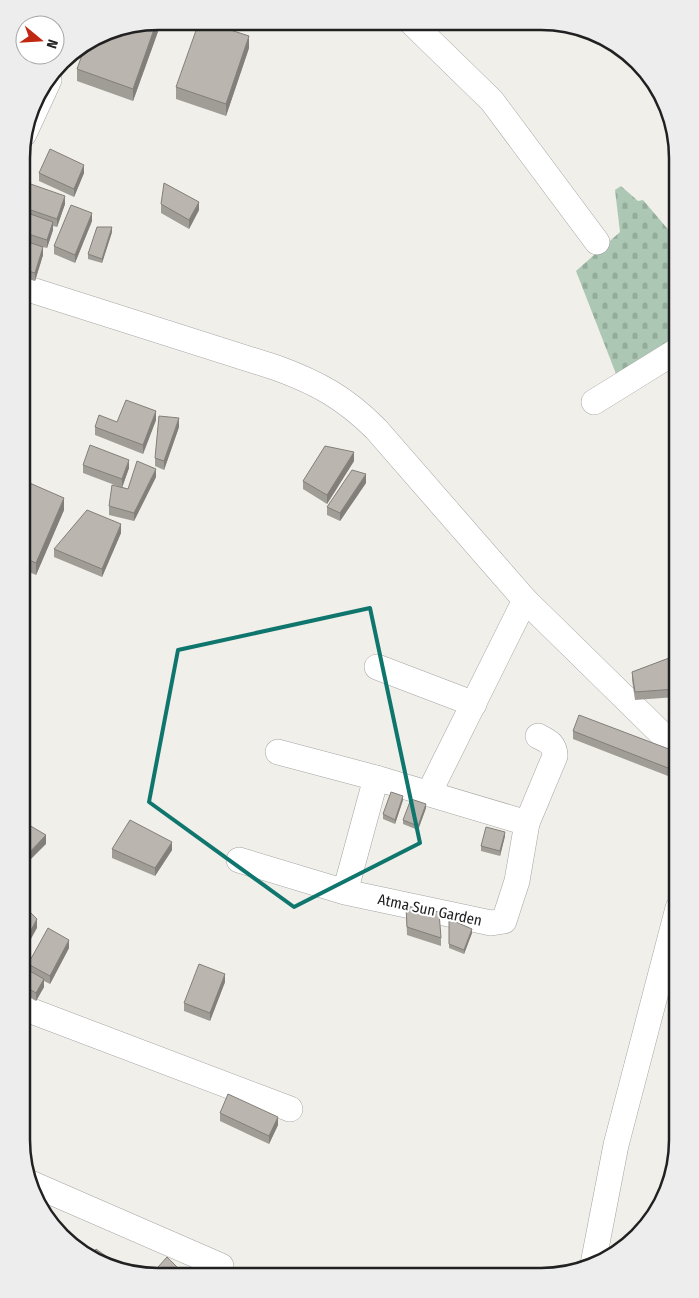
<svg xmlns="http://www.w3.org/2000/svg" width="699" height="1298" font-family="'Fira Sans Condensed',sans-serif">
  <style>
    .cemetery { fill: url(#cemetery-stones) }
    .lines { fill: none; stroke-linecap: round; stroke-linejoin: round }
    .minor-casing { stroke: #a5a5a5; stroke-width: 26 }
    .minor { stroke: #fff; stroke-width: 25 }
    .wall { fill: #a09c96 }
    .shaded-wall { fill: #827f7a }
    .building { fill: #bab5ae; stroke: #827f7a }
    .marked { fill: none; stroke: #0f766e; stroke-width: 4; stroke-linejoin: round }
    .labels { text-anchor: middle; stroke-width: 4; stroke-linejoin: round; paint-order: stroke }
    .street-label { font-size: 15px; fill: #212121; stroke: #fff }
    .rim { fill: none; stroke: #212121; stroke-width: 2.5 }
  </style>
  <defs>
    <pattern id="cemetery-stones" width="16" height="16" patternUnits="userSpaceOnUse" patternTransform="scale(1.25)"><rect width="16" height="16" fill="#acc8b4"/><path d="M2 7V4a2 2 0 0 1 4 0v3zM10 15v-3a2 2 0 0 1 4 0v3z" fill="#94ac9a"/></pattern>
  </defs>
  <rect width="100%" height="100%" fill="#f1efe9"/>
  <polygon class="cemetery" points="621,186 638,201 643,200 678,241 678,340 618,379 576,271 620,232 615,190"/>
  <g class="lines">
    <defs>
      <g id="minor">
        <polyline points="412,23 492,101 597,242"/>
        <polyline points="24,134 49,80"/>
        <path d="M22,287L277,368C318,383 345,398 376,429L525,600L678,750"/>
        <polyline points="594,402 678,350"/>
        <polyline points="377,667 474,704"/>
        <polyline points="278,752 376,778"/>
        <polyline points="429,793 525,600"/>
        <path d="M527,823L555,756C555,744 548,741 538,736"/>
        <polyline points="239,860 345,892 376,778 527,823 517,881 504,921 491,923 345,892"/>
        <polyline points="21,1007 290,1109"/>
        <polyline points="28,1182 221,1266"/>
        <polyline points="593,1264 616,1145 678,908"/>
      </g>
    </defs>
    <use href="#minor" class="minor-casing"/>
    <use href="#minor" class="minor"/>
  </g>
  <g class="wall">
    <polygon points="160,21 160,26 133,101 77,81 77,69"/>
    <polygon points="249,48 226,116 176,99 176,87"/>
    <polygon points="39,173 84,173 74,197 39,181"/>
    <polygon points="22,181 65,204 57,227 53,226 53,230 47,248 43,247 43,255 35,281 22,277"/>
    <polygon points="161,204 199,210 189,229 161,213"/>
    <polygon points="92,221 75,263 54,254 54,246"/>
    <polygon points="112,232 102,263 88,259 88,254"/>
    <polygon points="156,420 143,454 95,435 95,427 117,422"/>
    <polygon points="179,427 164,470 155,466 155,458"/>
    <polygon points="354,461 327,504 303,489 303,481"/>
    <polygon points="83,465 129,468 122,487 128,489 156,477 134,521 109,515 109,506 120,487 83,473"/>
    <polygon points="366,483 340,521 327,515 327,507"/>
    <polygon points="22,486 64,510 36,575 22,569"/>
    <polygon points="121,533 102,577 54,557 54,549"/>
    <polygon points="677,655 676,697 635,700 632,680 632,672"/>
    <polygon points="573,731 674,760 668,776 573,739"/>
    <polygon points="403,800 395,824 383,819 383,814"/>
    <polygon points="426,808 418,830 403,824 403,820"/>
    <polygon points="505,836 500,856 481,851 481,846"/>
    <polygon points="112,849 172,850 155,876 112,858"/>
    <polygon points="406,906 441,938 441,946 407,935"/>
    <polygon points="449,919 472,933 464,954 449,948"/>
    <polygon points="69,948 50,984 44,981 44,987 36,1001 21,992 21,966 28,970 28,964"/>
    <polygon points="225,982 210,1021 184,1011 184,1003"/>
    <polygon points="220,1113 278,1125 269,1144 220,1121"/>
  </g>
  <g class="shaded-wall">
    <polygon points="157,21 160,21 160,26 133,101 133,89"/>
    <polygon points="249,36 249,48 226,116 226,104"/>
    <polygon points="84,165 84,173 74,197 74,189"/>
    <polygon points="65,196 65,204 57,227 57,219"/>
    <polygon points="199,202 199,210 189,229 189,220"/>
    <polygon points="92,213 92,221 75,263 75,255"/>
    <polygon points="53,222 53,230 47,248 47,240"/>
    <polygon points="112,227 112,232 102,263 102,259"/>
    <polygon points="43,247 43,255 35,281 35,273"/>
    <polygon points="29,303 29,311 22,330 22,322"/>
    <polygon points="156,411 156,420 143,454 143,445"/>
    <polygon points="179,418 179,427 164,470 164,461"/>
    <polygon points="354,452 354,461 327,504 327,495"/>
    <polygon points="129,460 129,468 122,488 122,479"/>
    <polygon points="156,469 156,477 134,521 134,513"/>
    <polygon points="366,474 366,483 340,521 340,513"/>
    <polygon points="64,498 64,510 36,575 36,563"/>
    <polygon points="121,524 121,533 102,577 102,569"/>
    <polygon points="674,751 674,760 668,776 668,768"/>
    <polygon points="403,796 403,800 395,824 395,820"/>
    <polygon points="426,804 426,808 418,830 418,826"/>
    <polygon points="505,832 505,836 500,856 500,851"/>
    <polygon points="46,835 46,844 22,868 22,860"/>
    <polygon points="172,842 172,850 155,876 155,868"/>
    <polygon points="37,919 37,928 21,957 21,949"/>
    <polygon points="472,929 472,933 464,954 464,950"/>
    <polygon points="69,940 69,948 50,984 50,976"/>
    <polygon points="225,974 225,982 210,1021 210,1013"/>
    <polygon points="44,979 44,987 36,1001 36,993"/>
    <polygon points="278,1117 278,1125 269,1144 269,1136"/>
  </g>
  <g class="building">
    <polygon points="157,21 133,89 77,69 86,44 106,32"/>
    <polygon points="199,22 206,22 249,36 226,104 176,87"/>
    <polygon points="50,149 84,165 74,189 39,173"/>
    <polygon points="22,181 65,196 57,219 22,207"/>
    <polygon points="164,183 199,202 189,220 161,204"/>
    <polygon points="71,205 92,213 75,255 54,246"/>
    <polygon points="22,211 53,222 47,240 22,232"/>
    <polygon points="97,227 112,227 102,259 88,254"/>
    <polygon points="22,240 43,247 35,273 22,269"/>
    <polygon points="22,301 29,303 22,322"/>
    <polygon points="126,400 156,411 143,445 95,427 99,415 117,422"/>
    <polygon points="159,416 179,418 164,461 155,458"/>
    <polygon points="90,445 129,460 122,479 83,465"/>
    <polygon points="325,446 354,452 327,495 303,481"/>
    <polygon points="137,461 156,469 134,513 109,506 112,485 128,489"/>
    <polygon points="352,470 366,474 340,513 327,507"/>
    <polygon points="25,481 64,498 36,563 22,557 22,486"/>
    <polygon points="87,510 121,524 102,569 54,549"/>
    <polygon points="677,655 676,689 635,692 632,672"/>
    <polygon points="579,715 674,751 668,768 573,731"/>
    <polygon points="391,792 403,796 395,820 383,814"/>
    <polygon points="411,799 426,804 418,826 403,820"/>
    <polygon points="130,820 172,842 155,868 112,849"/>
    <polygon points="22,821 46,835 22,860"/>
    <polygon points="486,827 505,832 500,851 481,846"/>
    <polygon points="23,905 37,919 21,949 22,908"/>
    <polygon points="406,906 439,912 441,938 407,927"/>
    <polygon points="449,919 472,929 464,950 449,944"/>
    <polygon points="48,928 69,940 50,976 28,964"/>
    <polygon points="199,964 225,974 210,1013 184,1003"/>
    <polygon points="21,966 44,979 36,993 21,984"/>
    <polygon points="228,1094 278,1117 269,1136 220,1113"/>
    <polygon points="96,1249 120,1266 120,1267 92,1256"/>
    <polygon points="167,1257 186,1276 150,1276"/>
  </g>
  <path class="marked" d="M370,608L420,843L294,907L149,802L178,650Z"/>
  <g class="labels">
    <g class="street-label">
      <text transform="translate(430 910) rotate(12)" y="5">Atma Sun Garden</text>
    </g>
  </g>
  <path d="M0 0H699V1298H0ZM158 30H541A128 128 0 0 1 669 158V1140A128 128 0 0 1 541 1268H158A128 128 0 0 1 30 1140V158A128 128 0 0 1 158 30Z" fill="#ededed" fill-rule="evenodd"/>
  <path class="rim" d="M158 30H541A128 128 0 0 1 669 158V1140A128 128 0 0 1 541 1268H158A128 128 0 0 1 30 1140V158A128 128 0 0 1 158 30Z"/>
  <g transform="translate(40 40) rotate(108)"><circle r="24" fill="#ffffff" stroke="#a6a6a6"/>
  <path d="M0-4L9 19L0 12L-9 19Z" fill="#c12812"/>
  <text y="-8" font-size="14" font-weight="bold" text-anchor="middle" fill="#212121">N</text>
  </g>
</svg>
